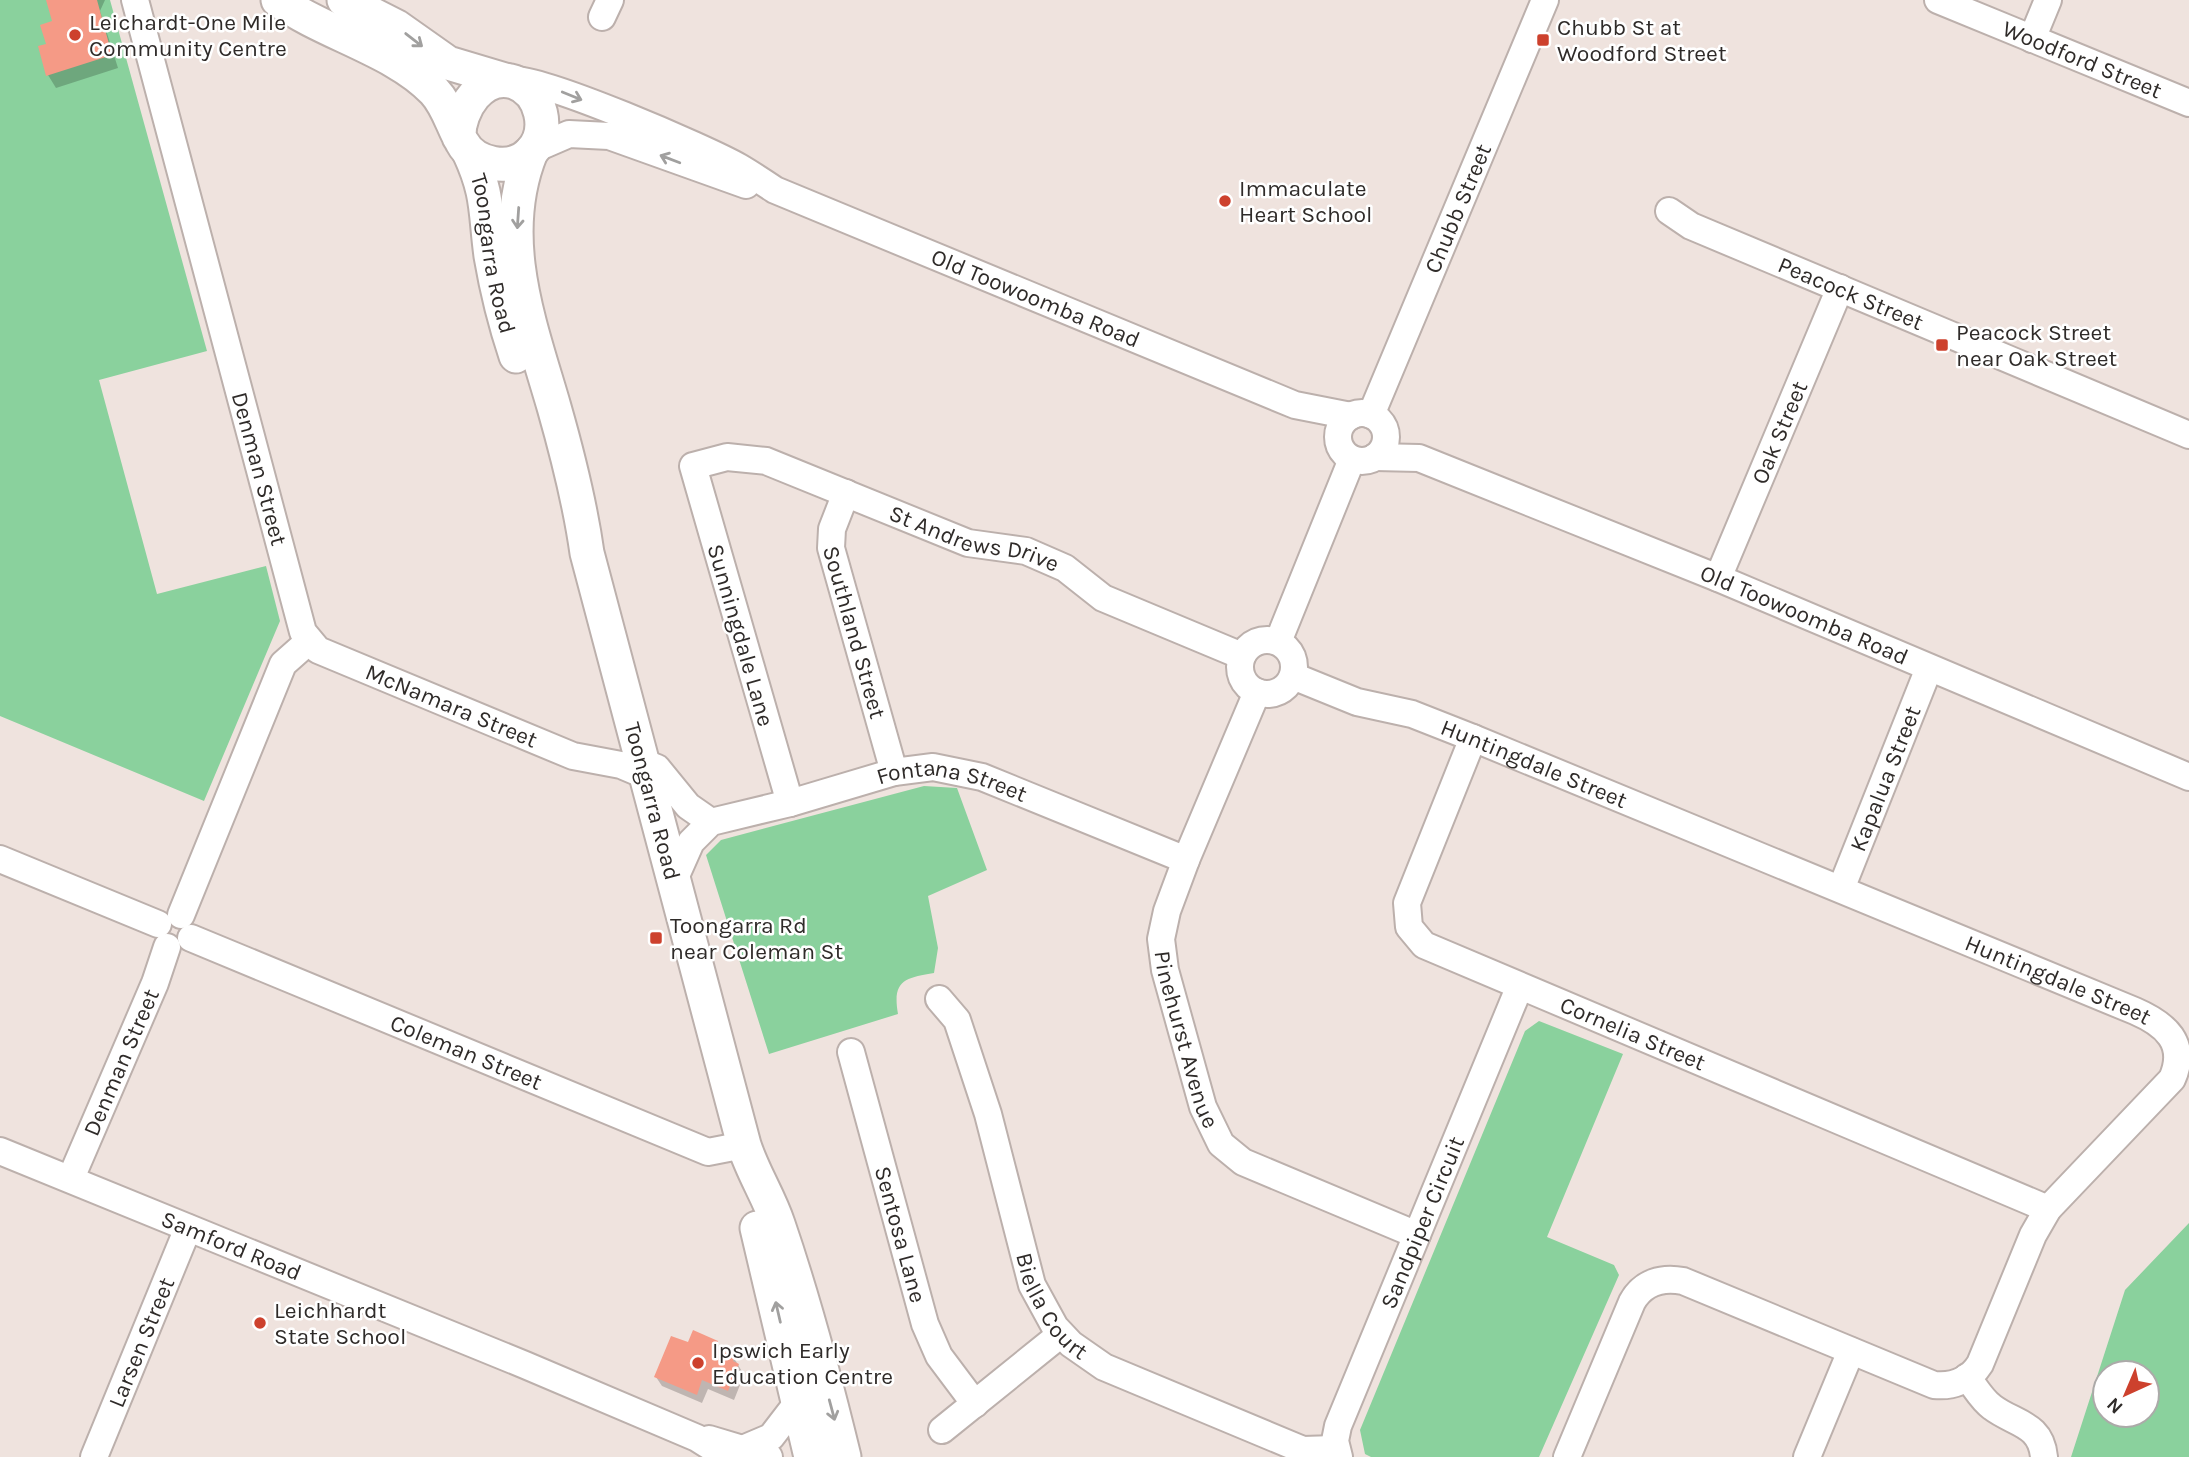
<svg xmlns="http://www.w3.org/2000/svg" width="2189" height="1457" font-family="Karla,sans-serif">
  <style>
    .green { fill: #8ad19d; fill-rule: evenodd }
    .shadow { fill: #0003 }
    .building { fill: #f59a86 }
    .lines { fill: none; stroke-linecap: round; stroke-linejoin: round }
    .minor-casing { stroke: #bcb0ac; stroke-width: 30 }
    .major-casing { stroke: #bcb0ac; stroke-width: 37 }
    .minor { stroke: #fff; stroke-width: 26 }
    .major { stroke: #fff; stroke-width: 33 }
    .oneway { stroke: #a1a09f }
    .poi-dot { fill: #cd412d; stroke: #fff; stroke-width: 2.5 }
    .labels { text-anchor: middle; stroke-width: 5; stroke-linejoin: round; paint-order: stroke }
    .poi-label { font-size: 23px; fill: #2f2b29; stroke: #fff; text-anchor: start }
    .street-label { font-size: 23px; fill: #2f2b29; stroke: #fff }
  </style>
  <rect width="100%" height="100%" fill="#efe3de"/>
  <g class="green">
    <polygon points="0,0 110,0 207,351 99,380 157,594 266,566 280,621 204,801 0,716"/>
    <path d="M924,786L957,788L987,870L928,896L938,948L934,973C905,978 892,980 898,1014L769,1054L706,855L721,840Z"/>
    <polygon points="1539,1021 1623,1054 1547,1237 1614,1265 1619,1275 1539,1457 1371,1457 1365,1454 1360,1430 1525,1031"/>
    <path d="M2189,1223V1457H2071L2125,1290ZM2105,1373H2147V1415H2105Z"/>
  </g>
  <g class="shadow">
    <polygon points="47,0 105,0 100,11 118,68 56,88 48,75 48,45 55,23"/>
    <polygon points="717,1342 722,1352 734,1358 744,1375 734,1400 708,1389 702,1403 662,1386 656,1377 689,1345"/>
  </g>
  <g class="building">
    <polygon points="46,0 97,0 112,55 46,76 38,46 46,44 40,25 52,21"/>
    <polygon points="693,1330 718,1341 715,1348 735,1357 733,1361 739,1364 728,1391 702,1380 697,1395 654,1377 671,1336 688,1342"/>
  </g>
  <g class="lines">
    <defs>
      <g id="minor">
        <path id="s1" d="M135,0L303,632L318,650L573,756L621,765L647,776"/>
        <path id="s2" d="M1938,0L2189,103"/>
        <polyline points="602,17 610,0"/>
        <polyline points="2032,39 2048,0"/>
        <path id="s3" d="M512,80C539,76 708,149 739,167C751,174 763,182 775,190L1295,405L1351,416"/>
        <polyline points="532,150 569,134 609,136 746,185"/>
        <path id="s4" d="M1669,211L1691,226L2189,435"/>
        <circle cx="1362" cy="437" r="24"/>
        <path id="s5" d="M1371,415L1545,0"/>
        <path id="s6" d="M1375,457L1419,458L1718,578L2189,777"/>
        <path id="s7" d="M846,493L832,529L831,548L894,772"/>
        <path id="s8" d="M1718,578L1840,288"/>
        <circle cx="1267" cy="667" r="27"/>
        <polyline points="1278,642 1352,459"/>
        <path id="s9" d="M1293,676L1357,702L1412,714L1473,738L2135,1011C2165,1024 2188,1043 2172,1079L2048,1209L2033,1235L1980,1364C1970,1380 1953,1387 1934,1385L1683,1281C1662,1277 1643,1282 1632,1302L1567,1457"/>
        <path id="s10" d="M1257,692L1186,860L1167,911L1161,939L1165,970L1203,1107L1221,1144L1243,1162L1417,1235"/>
        <path id="s11" d="M1473,738L1407,903L1409,927L1424,945L2048,1209"/>
        <polyline points="644,763 657,768 688,806 711,822"/>
        <path id="s12" d="M790,803L693,466L727,457L766,461L968,543L1026,551L1065,568L1103,598L1242,656"/>
        <polyline points="0,859 158,924"/>
        <path id="s13" d="M675,878L691,842L711,822L790,803L894,772L933,767L982,777L1186,860"/>
        <path id="s14" d="M1841,889L1929,668"/>
        <polyline points="181,915 283,664 309,641"/>
        <path id="s15" d="M191,938L708,1152L744,1145"/>
        <path id="s16" d="M939,999L957,1020L988,1114L1032,1285L1055,1327L1071,1344L1104,1367L1303,1450L1335,1449"/>
        <path id="s17" d="M851,1052L925,1324L939,1356L975,1404"/>
        <path id="s18" d="M0,1151L525,1365L697,1438L727,1457"/>
        <path id="s19" d="M71,1178L155,983L167,947"/>
        <path d="M1967,1377C1975,1387 1982,1400 1992,1407C2014,1424 2041,1423 2044,1457"/>
        <polyline points="942,1430 1061,1334"/>
        <polyline points="709,1439 769,1457"/>
        <polyline points="745,1448 771,1437 798,1402"/>
        <path id="s20" d="M94,1457L188,1228"/>
        <path id="s21" d="M1339,1457L1335,1441L1338,1426L1519,988"/>
        <polyline points="1807,1457 1851,1351"/>
      </g>
      <g id="major">
        <path d="M278,0C325,34 395,50 434,91C448,106 452,125 462,142C474,165 512,173 531,152C551,131 542,92 514,82C482,72 458,110 459,137"/>
        <polyline points="344,0 397,27 448,63 505,80"/>
        <path id="s22" d="M469,152C489,195 485,212 491,256C497,291 505,323 516,356"/>
        <path id="s23" d="M531,152C496,238 530,324 554,407C568,456 580,503 587,553L744,1145C753,1173 769,1197 778,1224C804,1300 825,1379 844,1457"/>
        <polyline points="757,1228 811,1457"/>
      </g>
    </defs>
    <use href="#minor" class="minor-casing"/>
    <use href="#major" class="major-casing"/>
    <use href="#minor" class="minor"/>
    <use href="#major" class="major"/>
  </g>
  <defs><path id="oneway-shaft" d="M-6 0H5M1.5-3L5.5 0L1.5 3" fill="none" stroke-width="1.6" stroke-linecap="round" stroke-linejoin="round" transform="scale(1.75)"/></defs>
  <g class="oneway">
    <use href="#oneway-shaft" transform="translate(414 40) rotate(38)"/>
    <use href="#oneway-shaft" transform="translate(572 96) rotate(22)"/>
    <use href="#oneway-shaft" transform="translate(670 159) rotate(-159)"/>
    <use href="#oneway-shaft" transform="translate(518 218) rotate(94)"/>
    <use href="#oneway-shaft" transform="translate(778 1312) rotate(-103)"/>
    <use href="#oneway-shaft" transform="translate(832 1410) rotate(75)"/>
  </g>
  <g class="poi-dot">
    <circle cx="75" cy="35" r="7"/>
    <rect x="1536" y="33" width="14" height="14" rx="3.5"/>
    <circle cx="1225" cy="201" r="7"/>
    <rect x="1935" y="338" width="14" height="14" rx="3.5"/>
    <rect x="649" y="931" width="14" height="14" rx="3.5"/>
    <circle cx="260" cy="1323" r="7"/>
    <circle cx="698" cy="1363" r="7"/>
  </g>
  <g class="labels">
    <g class="poi-label">
      <text x="89" y="30">Leichardt-One Mile<tspan x="89" dy="26">Community Centre</tspan></text>
      <text x="1557" y="35">Chubb St at<tspan x="1557" dy="26">Woodford Street</tspan></text>
      <text x="1239" y="196">Immaculate<tspan x="1239" dy="26">Heart School</tspan></text>
      <text x="1956" y="340">Peacock Street<tspan x="1956" dy="26">near Oak Street</tspan></text>
      <text x="670" y="933">Toongarra Rd<tspan x="670" dy="26">near Coleman St</tspan></text>
      <text x="274" y="1318">Leichhardt<tspan x="274" dy="26">State School</tspan></text>
      <text x="712" y="1358">Ipswich Early<tspan x="712" dy="26">Education Centre</tspan></text>
    </g>
    <g class="street-label">
      <text dy="8" stroke="none"><textPath href="#s2" startOffset="156">Woodford Street</textPath></text>
      <text dy="8" stroke="none"><textPath href="#s5" startOffset="224">Chubb Street</textPath></text>
      <text dy="8" stroke="none"><textPath href="#s22" startOffset="105">Toongarra Road</textPath></text>
      <text dy="8" stroke="none"><textPath href="#s4" startOffset="200">Peacock Street</textPath></text>
      <text dy="8" stroke="none"><textPath href="#s3" startOffset="569">Old Toowoomba Road</textPath></text>
      <text dy="8" stroke="none"><textPath href="#s8" startOffset="158">Oak Street</textPath></text>
      <text dy="8" stroke="none"><textPath href="#s1" startOffset="485">Denman Street</textPath></text>
      <text dy="8" stroke="none"><textPath href="#s12" startOffset="648">St Andrews Drive</textPath></text>
      <text dy="8" stroke="none"><textPath href="#s6" startOffset="460">Old Toowoomba Road</textPath></text>
      <text dy="8" stroke="none"><textPath href="#s7" startOffset="145">Southland Street</textPath></text>
      <text transform="translate(741 635) rotate(74)" y="8">Sunningdale Lane</text>
      <text dy="8" stroke="none"><textPath href="#s1" startOffset="822">McNamara Street</textPath></text>
      <text dy="8" stroke="none"><textPath href="#s9" startOffset="257">Huntingdale Street</textPath></text>
      <text dy="8" stroke="none"><textPath href="#s14" startOffset="119">Kapalua Street</textPath></text>
      <text dy="8" stroke="none"><textPath href="#s13" startOffset="317">Fontana Street</textPath></text>
      <text dy="8" stroke="none"><textPath href="#s23" startOffset="668">Toongarra Road</textPath></text>
      <text dy="8" stroke="none"><textPath href="#s9" startOffset="824">Huntingdale Street</textPath></text>
      <text dy="8" stroke="none"><textPath href="#s11" startOffset="452">Cornelia Street</textPath></text>
      <text dy="8" stroke="none"><textPath href="#s10" startOffset="369">Pinehurst Avenue</textPath></text>
      <text dy="8" stroke="none"><textPath href="#s15" startOffset="298">Coleman Street</textPath></text>
      <text dy="8" stroke="none"><textPath href="#s19" startOffset="126">Denman Street</textPath></text>
      <text dy="8" stroke="none"><textPath href="#s21" startOffset="252">Sandpiper Circuit</textPath></text>
      <text dy="8" stroke="none"><textPath href="#s17" startOffset="189">Sentosa Lane</textPath></text>
      <text dy="8" stroke="none"><textPath href="#s18" startOffset="250">Samford Road</textPath></text>
      <text dy="8" stroke="none"><textPath href="#s16" startOffset="331">Biella Court</textPath></text>
      <text dy="8" stroke="none"><textPath href="#s20" startOffset="124">Larsen Street</textPath></text>
    </g>
  </g>
  <g transform="translate(2126 1394) rotate(224)"><circle r="33" fill="#ffffff" stroke="#acaaa9" stroke-width="2"/>
  <path d="M0-5L12 26L0 18L-12 26Z" fill="#cd412d"/>
  <text y="-10" font-size="19" font-weight="bold" text-anchor="middle" fill="#2f2b29">N</text>
  </g>
</svg>
